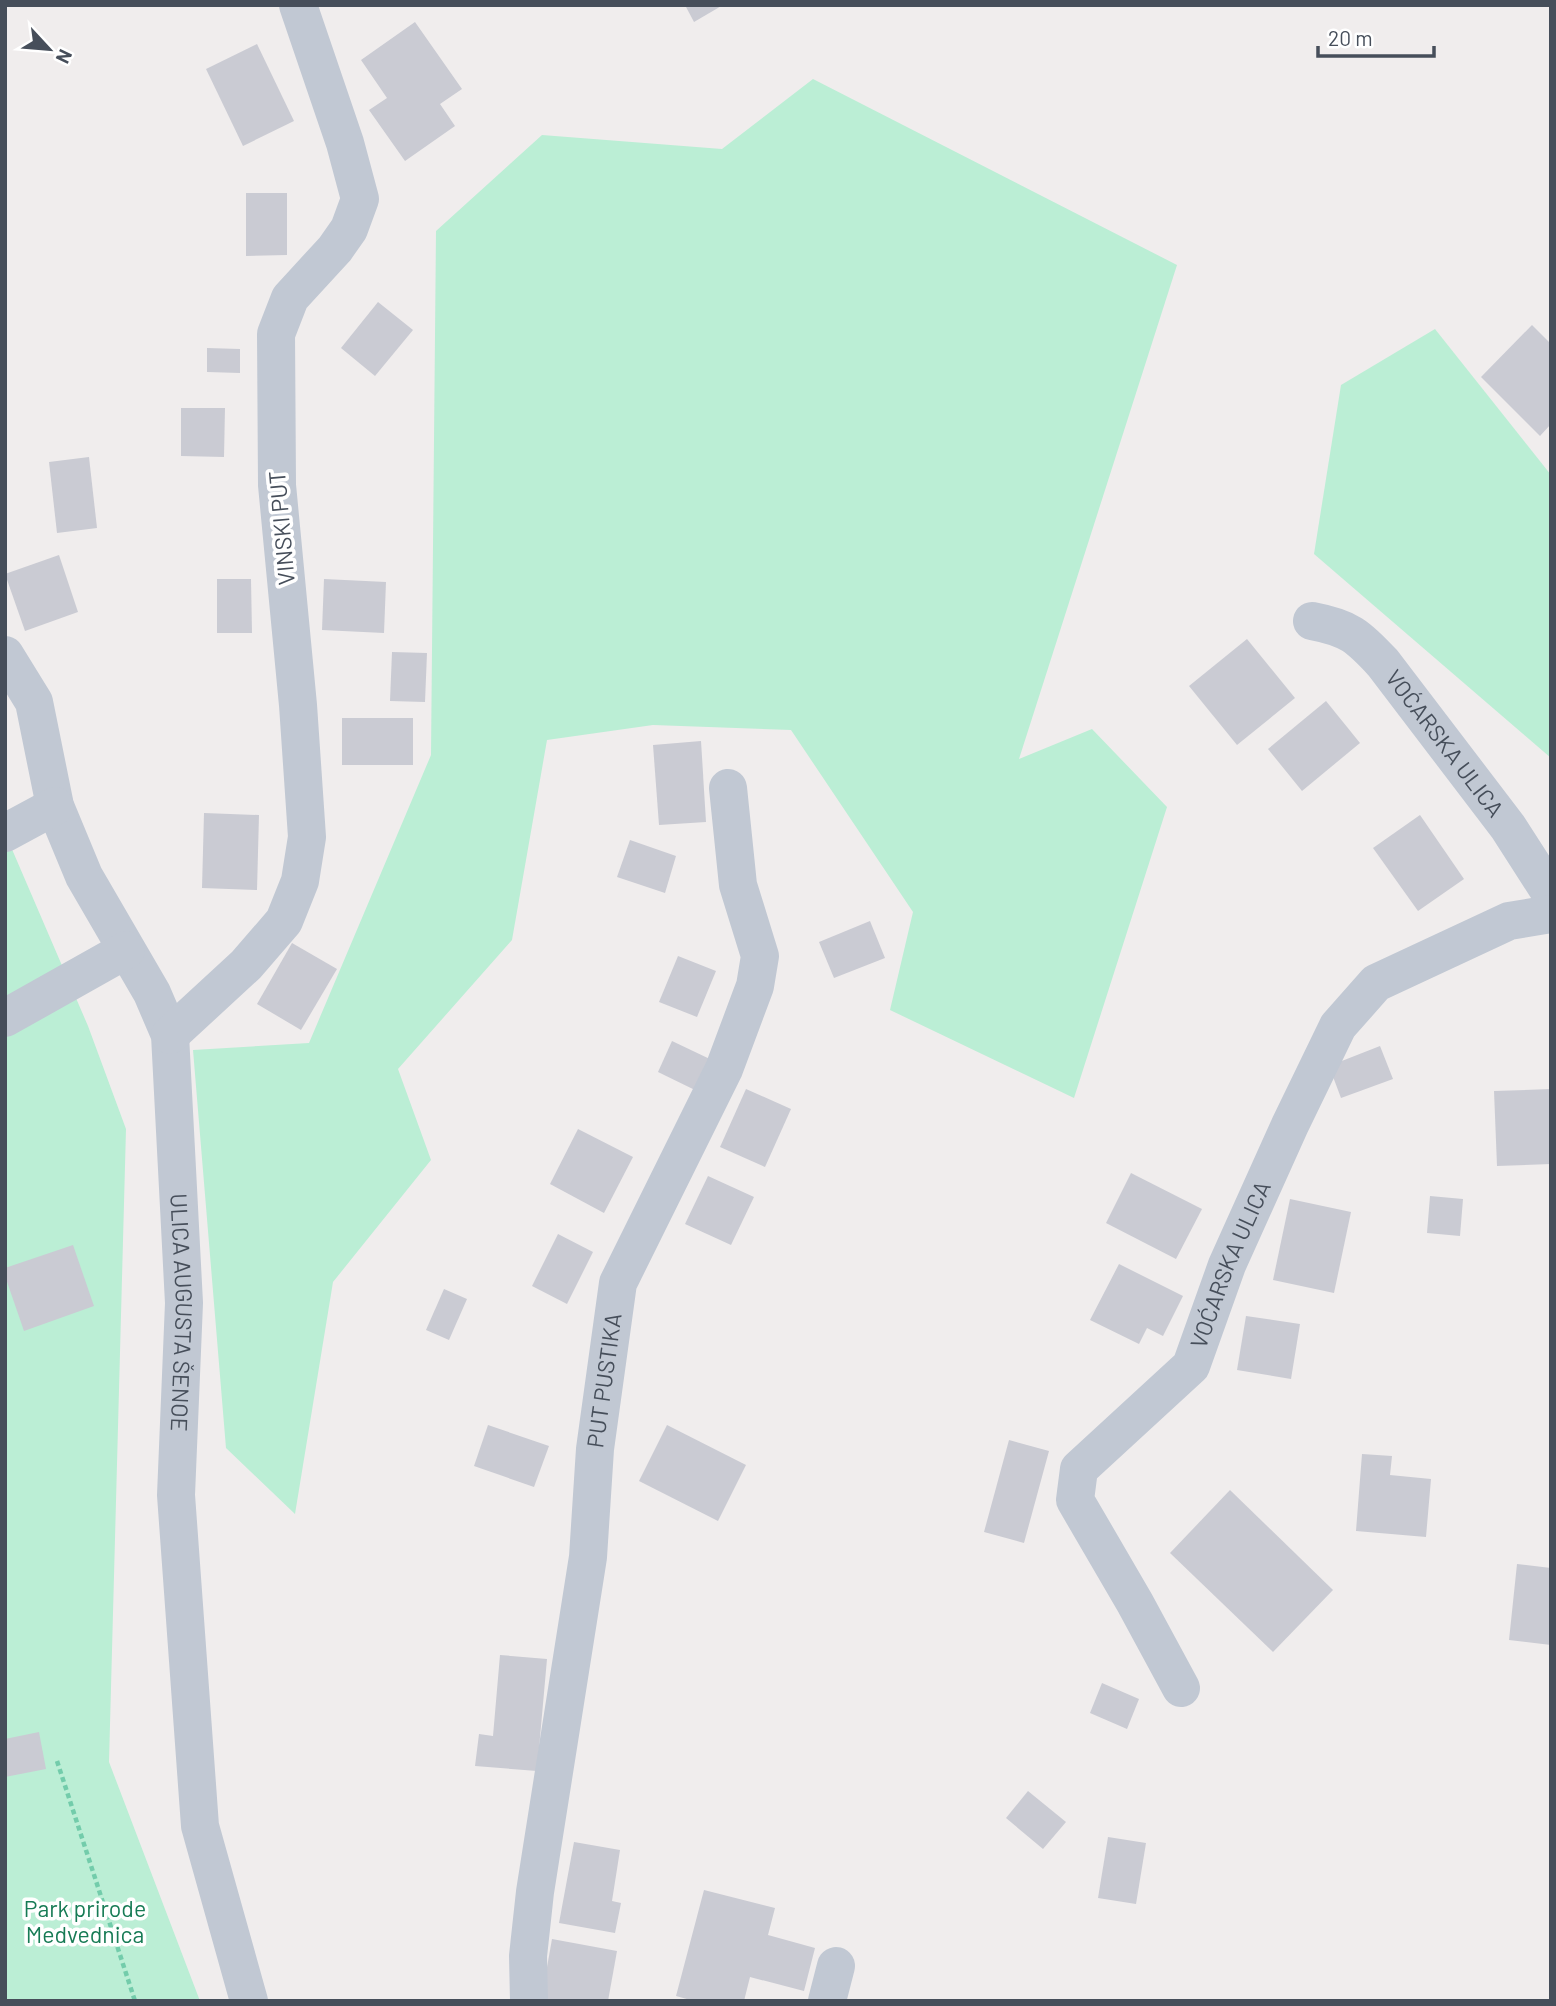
<svg xmlns="http://www.w3.org/2000/svg" width="1556" height="2006" font-family="Barlow,sans-serif">
  <style>
    .green { fill: #bbeed5 }
    .building { fill: #cacbd3 }
    .lines { fill: none; stroke-linecap: round; stroke-linejoin: round }
    .path { stroke: #73ccab; stroke-width: 4.5; stroke-dasharray: 5 3.5; stroke-linecap: butt }
    .minor { stroke: #c1c8d3; stroke-width: 38 }
    .labels { text-anchor: middle; stroke-width: 7; stroke-linejoin: round; paint-order: stroke }
    .street-label { font-size: 23px; fill: #464e5a; stroke: #fff }
    .park-label { font-size: 23px; fill: #177b55; stroke: #fff }
  </style>
  <rect width="100%" height="100%" fill="#f0eded"/>
  <g class="green">
    <polygon points="813,79 1177,265 1019,759 1092,729 1167,807 1074,1098 890,1010 913,912 791,730 653,725 547,740 512,940 398,1069 431,1160 333,1282 295,1514 226,1448 193,1050 309,1043 431,755 436,231 542,135 722,149"/>
    <polygon points="1435,329 1551,475 1551,758 1314,554 1341,385"/>
    <polygon points="5,833 88,1026 126,1129 109,1762 200,2001 5,2001"/>
  </g>
  <g class="building">
    <polygon points="685,5 723,5 694,22"/>
    <polygon points="415,22 462,89 440,104 455,126 405,161 369,110 387,98 361,60"/>
    <polygon points="257,44 294,121 243,146 206,69"/>
    <polygon points="246,193 287,193 287,255 246,256"/>
    <polygon points="378,302 413,330 375,376 341,348"/>
    <polygon points="1532,325 1551,344 1551,424 1540,436 1481,377"/>
    <polygon points="207,348 240,349 240,373 207,372"/>
    <polygon points="181,408 225,408 224,457 181,456"/>
    <polygon points="89,457 97,528 57,533 49,462"/>
    <polygon points="59,555 78,612 25,631 5,574"/>
    <polygon points="217,579 251,579 252,633 217,633"/>
    <polygon points="324,579 386,582 384,633 322,630"/>
    <polygon points="1247,639 1295,698 1237,745 1189,686"/>
    <polygon points="392,652 427,653 425,702 390,701"/>
    <polygon points="1326,701 1360,743 1302,791 1268,749"/>
    <rect x="342" y="718" width="71" height="47"/>
    <polygon points="701,741 706,822 659,825 653,745"/>
    <polygon points="204,813 259,815 257,890 202,888"/>
    <polygon points="1420,815 1464,879 1418,911 1373,848"/>
    <polygon points="630,840 676,856 665,893 617,877"/>
    <polygon points="870,921 885,958 834,978 819,942"/>
    <polygon points="292,943 337,969 301,1030 257,1004"/>
    <polygon points="678,956 716,971 697,1017 659,1002"/>
    <polygon points="672,1041 714,1061 699,1092 658,1072"/>
    <polygon points="1380,1046 1393,1079 1341,1098 1329,1066"/>
    <polygon points="746,1089 791,1109 765,1167 720,1147"/>
    <polygon points="1551,1089 1551,1164 1497,1166 1494,1091"/>
    <polygon points="578,1129 633,1157 604,1213 550,1184"/>
    <polygon points="1131,1173 1202,1209 1176,1259 1106,1223"/>
    <polygon points="708,1176 754,1197 731,1245 685,1224"/>
    <polygon points="1430,1196 1463,1199 1460,1236 1427,1233"/>
    <polygon points="1290,1199 1351,1212 1334,1293 1273,1280"/>
    <polygon points="558,1234 593,1252 567,1304 532,1286"/>
    <polygon points="73,1245 94,1306 24,1331 5,1276 5,1268"/>
    <polygon points="1119,1264 1183,1296 1163,1336 1147,1328 1139,1344 1090,1320"/>
    <polygon points="444,1289 467,1299 449,1340 426,1330"/>
    <polygon points="1246,1316 1300,1324 1291,1379 1237,1370"/>
    <polygon points="488,1425 549,1446 534,1487 474,1466"/>
    <polygon points="667,1425 746,1465 718,1521 639,1481"/>
    <polygon points="1009,1440 1049,1451 1024,1543 984,1532"/>
    <polygon points="1362,1454 1392,1456 1390,1475 1431,1479 1426,1537 1356,1531"/>
    <polygon points="1230,1490 1333,1590 1273,1652 1170,1553"/>
    <polygon points="1517,1564 1551,1568 1551,1645 1509,1640"/>
    <polygon points="500,1655 547,1659 537,1771 475,1766 479,1734 493,1736"/>
    <polygon points="1102,1683 1139,1699 1127,1729 1090,1713"/>
    <polygon points="39,1732 46,1769 5,1777 5,1739"/>
    <polygon points="1028,1791 1066,1822 1043,1849 1006,1818"/>
    <polygon points="1108,1837 1146,1843 1136,1904 1098,1898"/>
    <polygon points="574,1842 620,1850 612,1901 621,1903 615,1933 559,1923"/>
    <polygon points="704,1890 775,1908 768,1935 815,1948 804,1991 750,1977 744,2001 694,2001 676,1996"/>
    <polygon points="552,1939 617,1951 608,2001 541,2001"/>
  </g>
  <g class="lines">
    <polyline class="path" points="57,1761 135,2001"/>
    <g class="minor">
      <path id="s1" d="M1312,621C1349,628 1358,636 1383,663L1508,827L1551,894"/>
      <path id="s2" d="M5,655L34,702L55,806L84,876L152,993L170,1035L184,1303L176,1495L200,1826L249,2001"/>
      <polyline points="5,833 55,806"/>
      <polyline points="5,1018 126,950"/>
      <polyline points="170,1035 246,965 284,921 300,881 307,837 298,705 277,485 276,334 290,298 335,249 349,229 360,199 345,143 298,5"/>
      <path id="s3" d="M1181,1688L1135,1603L1075,1500L1079,1469L1191,1366L1227,1265L1290,1125L1338,1026L1376,983L1509,921L1551,914"/>
      <path id="s4" d="M529,2001L528,1956L535,1892L588,1557L595,1449L618,1283L724,1069L755,986L760,956L738,885L728,788"/>
      <polyline points="827,2001 836,1966"/>
    </g>
  </g>
  <g class="labels">
    <g class="street-label">
      <text transform="translate(282 528) rotate(-95)" y="8">VINSKI PUT</text>
      <text dy="8" stroke="none"><textPath href="#s1" startOffset="186">VOĆARSKA ULICA</textPath></text>
      <text dy="8" stroke="none"><textPath href="#s3" startOffset="508">VOĆARSKA ULICA</textPath></text>
      <text dy="8" stroke="none"><textPath href="#s2" startOffset="696">ULICA AUGUSTA ŠENOE</textPath></text>
      <text dy="8" stroke="none"><textPath href="#s4" startOffset="626">PUT PUSTIKA</textPath></text>
    </g>
    <g class="park-label">
      <text x="85" y="1917">Park prirode<tspan x="85" dy="26">Medvednica</tspan></text>
    </g>
  </g>
  <rect width="1556" height="2006" fill="none" stroke="#464e5a" stroke-width="14"/>
  <g transform="translate(49 49) rotate(116)" stroke="#ffffff" stroke-width="5" paint-order="stroke">
  <path d="M0-5L12 26L0 18L-12 26Z" fill="#464e5a"/>
  <text y="-10" font-size="19" font-weight="bold" text-anchor="middle" fill="#464e5a">N</text>
  </g>
  <path d="M1318 46v10h116v-10" fill="none" stroke="#464e5a" stroke-width="3.5"/>
  <text x="1328" y="46" font-size="21" fill="#464e5a" stroke="#ffffff" stroke-width="5" paint-order="stroke">20 m</text>
</svg>
